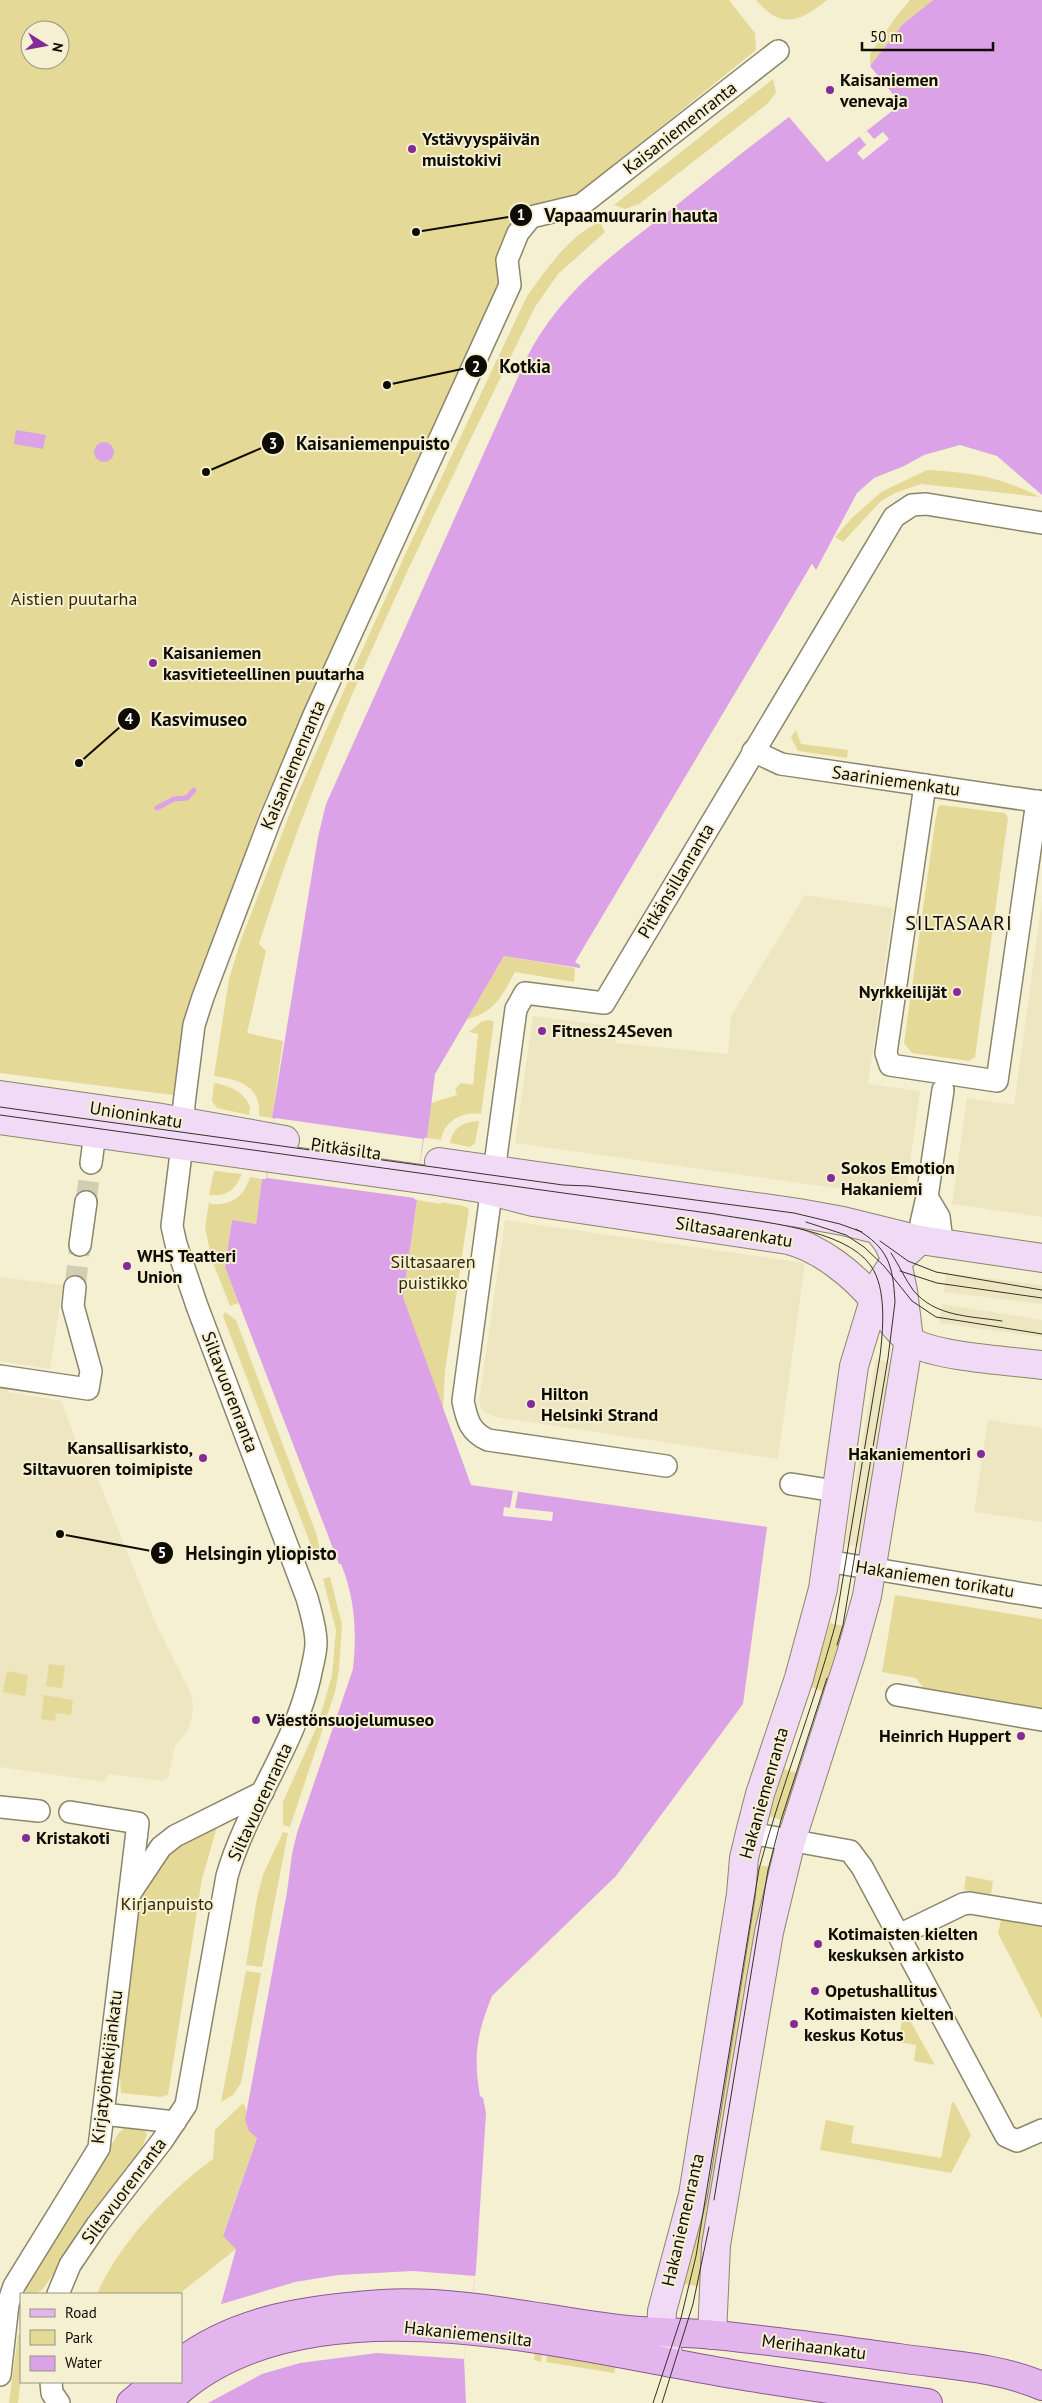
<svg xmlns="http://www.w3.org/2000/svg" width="1042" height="2403" font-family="'PT Sans',sans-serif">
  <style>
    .built { fill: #ede6c1 }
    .green { fill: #e5d998; fill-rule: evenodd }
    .water { fill: #dba2e8 }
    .pier { fill: #f5f0d2 }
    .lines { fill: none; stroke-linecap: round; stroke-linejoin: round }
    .stream { stroke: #dba2e8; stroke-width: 5 }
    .street-tunnel { stroke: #d2ceb3; stroke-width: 21; stroke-dasharray: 21 11; stroke-linecap: butt }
    .street-casing { stroke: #8b866b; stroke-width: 24 }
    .secondary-casing { stroke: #8b866b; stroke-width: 30 }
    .primary-casing { stroke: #8b5a92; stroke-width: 30 }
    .street { stroke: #fff; stroke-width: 21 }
    .secondary { stroke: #f0daf5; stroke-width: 28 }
    .primary { stroke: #e2b5ec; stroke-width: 28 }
    .tram { stroke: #353327; stroke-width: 1 }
    .poi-dot { fill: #852b98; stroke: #f5f0d2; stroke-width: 2 }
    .labels { text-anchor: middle; stroke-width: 4; stroke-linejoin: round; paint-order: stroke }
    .poi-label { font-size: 18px; font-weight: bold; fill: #0e0c04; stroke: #f5f0d2; text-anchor: start }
    .street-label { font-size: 18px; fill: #0e0c04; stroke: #f5f0d2 }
    .park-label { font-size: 18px; fill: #312901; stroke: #f5f0d2 }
    .quarter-label { font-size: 20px; letter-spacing: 1px; fill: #0e0c04; stroke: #f5f0d2 }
    .leader { fill: none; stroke: #0e0c04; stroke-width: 2 }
    .callout-dot { fill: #0e0c04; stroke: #f5f0d2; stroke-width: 2 }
    .mark-label { font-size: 15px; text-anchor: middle; font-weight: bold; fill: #fff }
    .callout-label { font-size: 19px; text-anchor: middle; font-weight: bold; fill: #0e0c04; stroke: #f5f0d2; stroke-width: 4; stroke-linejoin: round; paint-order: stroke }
  </style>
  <rect width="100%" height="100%" fill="#f5f0d2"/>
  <g class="built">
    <polygon points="805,895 893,908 868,1084 920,1091 905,1198 515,1143 533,1016 617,1027 615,1043 728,1054 731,1016"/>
    <polygon points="1042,900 1042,1217 952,1204 967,1098 1014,1105"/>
    <polygon points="505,1220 805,1263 778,1459 494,1417 482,1410 479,1401"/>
    <polygon points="946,1273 1042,1285 1042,1304 944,1292"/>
    <polygon points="0,1277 63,1285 50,1369 0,1361"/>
    <polygon points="942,1304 1042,1320 1042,1337 939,1323"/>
    <polygon points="876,1359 891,1362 862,1547 845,1544"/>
    <polygon points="0,1386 8,1387 8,1392 61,1401 79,1448 85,1447 157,1626 192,1696 193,1712 188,1730 175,1746 168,1778 163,1781 108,1774 105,1782 0,1767"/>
    <polygon points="988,1420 1042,1428 1042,1522 974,1512"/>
  </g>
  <g class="green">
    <path d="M0,0H729L755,33L756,50L538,226L524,240L499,285L326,660L260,811L181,1041L173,1095L0,1073ZM30,30H60V60H30Z"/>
    <path d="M756,0H827C799,22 782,30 756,0Z"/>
    <polygon points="910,0 933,0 902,25 870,66 870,54 896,17"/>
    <polygon points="773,79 776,93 766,105 639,204 625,209 614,205"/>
    <path d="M600,222L605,232L558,274L535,307C434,515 328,722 259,944L266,951L247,1033L283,1041L272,1118L259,1116C262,1086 238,1079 214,1076L229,979L241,940L297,795L409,546L527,296C546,270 570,234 600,222Z"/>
    <path d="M927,470C970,472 1001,477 1040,497L921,484L895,493L881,501L843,542L835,537L852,518L881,492Z"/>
    <polygon points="796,730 801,744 848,750 847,758 798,751 791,737"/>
    <polygon points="941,805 1005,813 1008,818 975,1057 969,1061 912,1053 904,1043 935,823 938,807"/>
    <path d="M504,956L575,968L574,982L515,972C503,994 495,1013 467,1019Z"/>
    <path d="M487,1020L494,1021L481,1114C462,1111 444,1121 441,1140L427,1138L431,1103L457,1095L455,1089L461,1083L473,1085L478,1034L469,1032L481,1022Z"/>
    <path d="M214,1083C230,1086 244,1091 250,1107L249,1115L217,1108L212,1101Z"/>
    <path d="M479,1121L475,1143L470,1147L450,1143C453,1127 463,1122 479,1121Z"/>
    <path d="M214,1171H215L242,1174C235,1190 227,1197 209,1195Z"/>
    <path d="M250,1177L262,1179L256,1224L232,1221L225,1267L239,1303L230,1306L212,1260L205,1228L209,1202L211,1204C231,1206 244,1197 250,1177Z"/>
    <polygon points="417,1200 441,1204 441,1202 464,1206 469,1209 445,1371 443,1409 403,1297"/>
    <polygon points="225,1312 236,1320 316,1533 321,1554 320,1562 317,1561 310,1543 223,1316"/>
    <polygon points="330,1577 342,1625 339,1670 335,1692 290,1827 283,1825 283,1802 318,1724 332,1675 336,1630 323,1579"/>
    <polygon points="895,1595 1042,1619 1042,1711 926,1691 916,1678 882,1672"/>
    <polygon points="830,1623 848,1627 827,1693 811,1687"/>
    <polygon points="49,1664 65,1666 62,1688 46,1686"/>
    <polygon points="7,1671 28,1675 25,1696 3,1692"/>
    <polygon points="44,1695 73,1700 71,1715 56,1713 55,1721 41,1719"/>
    <polygon points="784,1769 801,1774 785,1821 769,1816"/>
    <polygon points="219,1820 202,1879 168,2095 160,2097 121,2093 119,2063 138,1892 166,1850"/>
    <polygon points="283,1832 288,1833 262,1967 246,1965 257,1898 263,1875"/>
    <polygon points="755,1865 773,1867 702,2287 685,2284 700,2206"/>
    <polygon points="966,1876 993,1881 991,1894 964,1890"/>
    <polygon points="1001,1920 1042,1927 1042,2019 998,1933"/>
    <polygon points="246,1971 261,1973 241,2083 233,2095 221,2102"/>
    <polygon points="904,2010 935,2065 914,2061 916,2045 898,2042"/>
    <polygon points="952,2102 954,2102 971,2135 951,2173 820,2150 826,2120 854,2126 851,2143 941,2158"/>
    <path d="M243,2103C252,2117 238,2121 257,2138L223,2235L236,2249L179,2294H97C120,2242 168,2192 213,2159L215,2130Z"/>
    <polygon points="124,2128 135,2128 145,2130 147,2135 138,2157 42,2290 34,2294 26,2293 24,2286 118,2134"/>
    <polygon points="18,2335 21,2335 21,2376 18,2403 9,2403"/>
    <polygon points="535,2351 616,2364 614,2373 546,2362 547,2356 542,2355 541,2362 534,2360"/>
  </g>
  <g class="water">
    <path d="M933,0H1042V495L997,456L960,445L924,455L904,466L874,478L857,493L816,570L812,564L576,962L580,965V968L504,956L435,1074L427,1138H424L415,1194L414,1199L417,1200L403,1297L471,1485L767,1527L743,1704L616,1876L492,1996C477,2033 473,2056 480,2096L483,2098L486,2113L476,2270L464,2359L466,2403H194L236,2249L223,2236L257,2138L249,2131L245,2120L287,1892L292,1854L297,1833L353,1669C357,1632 355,1598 341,1564H339L225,1267L232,1220L256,1224L262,1179H266L274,1124L275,1119L272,1118L318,837L326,804L528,355C563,290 611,256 668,212C708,180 748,148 789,117L827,162L901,104L870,66L902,25Z"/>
    <polygon points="16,430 46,435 43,449 14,444"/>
    <circle cx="104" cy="452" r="10"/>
  </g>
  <g class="pier">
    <polygon points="867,131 874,139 883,132 889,139 863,160 857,153 866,145 859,136"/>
    <polygon points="812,564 816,570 815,572 812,568 579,962 582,963 580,965 575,962"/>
    <polygon points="275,1118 423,1139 415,1198 267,1178"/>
    <polygon points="513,1491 518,1492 515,1508 553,1512 552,1521 503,1516 504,1507 510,1508"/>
    <polygon points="413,2271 475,2276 464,2359 377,2353 300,2363 262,2374 208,2403 192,2403 218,2305 295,2282 338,2275"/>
  </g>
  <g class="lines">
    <polyline class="stream" points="157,808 174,799 187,798 194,790"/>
    <g class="street-tunnel">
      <polyline points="86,1202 91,1163"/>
      <polyline points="75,1287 80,1245"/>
    </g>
    <defs>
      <g id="street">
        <polyline points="753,751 781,764 1042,802"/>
        <polyline points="925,785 886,1053 890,1065 997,1081 1037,801"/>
        <polyline points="91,1163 95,1133"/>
        <polyline points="927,1197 939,1217 941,1233"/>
        <polyline points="921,1223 927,1197 943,1090"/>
        <polyline points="80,1245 86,1202"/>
        <polyline points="0,1376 88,1389 91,1371 73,1306 75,1287"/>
        <path d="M666,1466L488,1440C470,1432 467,1420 463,1401L516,1009L525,993L604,1003L894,517L912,505L926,504L1042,523"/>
        <polyline points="791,1484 835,1491"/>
        <polyline points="827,1561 1042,1597"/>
        <polyline points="897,1695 1042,1720"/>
        <polyline points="0,1807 39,1811"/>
        <polyline points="750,1833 850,1851 862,1867 1006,2136 1017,2141 1042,2130"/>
        <polyline points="131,1892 161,1847 175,1836 263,1792"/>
        <polyline points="899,1935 963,1904 970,1903 1042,1915"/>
        <polyline points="103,2114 175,2122"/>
        <path d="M58,2294L70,2265L97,2225L162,2141L186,2105L227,1876C247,1806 294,1748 310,1677C312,1666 316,1654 316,1643C316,1628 311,1613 307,1598L197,1306L176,1244L172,1226L182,1145L184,1104L194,1025L203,997L270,820L314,715L510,285L507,260L518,233L531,217L581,205L778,51"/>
        <polyline points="0,2375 8,2304 14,2286 99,2148 100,2139 138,1823 70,1812"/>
        <polyline points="51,2382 52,2393 59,2403"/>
      </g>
      <g id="secondary">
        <polyline points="0,1095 156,1117 285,1140"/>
        <path d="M0,1120L436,1181L479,1188L533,1202L788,1240C820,1248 854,1275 875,1301C886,1314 898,1334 914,1343C940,1357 1010,1361 1042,1365"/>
        <polyline points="439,1162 799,1213 843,1221 920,1240 1042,1258"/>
        <polyline points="712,2335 716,2245 769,1932 791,1841 851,1654 867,1596 909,1339 903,1291 897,1262 888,1243 879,1231"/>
        <polyline points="671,2363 661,2332 662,2311 693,2195 741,1894 744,1858 750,1833 760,1794 799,1678 823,1589 854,1366 878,1287 891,1267 920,1240"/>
      </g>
      <g id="primary">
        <path d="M181,2362C238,2318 312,2309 382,2304C464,2299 545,2321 627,2330C657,2333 686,2332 715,2335C777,2341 838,2350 899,2358C947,2365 998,2367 1042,2386"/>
        <polyline points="131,2403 156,2382"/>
        <path d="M166,2403C297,2269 570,2347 732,2374C797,2385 863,2394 928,2403"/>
      </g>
    </defs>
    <use href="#street" class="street-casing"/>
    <use href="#secondary" class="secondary-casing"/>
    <use href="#primary" class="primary-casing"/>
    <use href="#street" class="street"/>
    <use href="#secondary" class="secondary"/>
    <use href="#primary" class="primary"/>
    <g class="tram">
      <polyline points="0,1107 563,1185 589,1186 794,1213 840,1224 862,1232"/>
      <path d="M0,1115L715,1214C758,1222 845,1228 871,1266C887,1289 883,1330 880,1356L835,1626C813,1708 781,1787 759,1869L696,2256L681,2318L653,2403"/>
      <polyline points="806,1222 846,1235 864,1247 884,1266 912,1301 936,1317 1042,1334"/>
      <polyline points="880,1241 908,1261 936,1272 1042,1290"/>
      <path d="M891,1253C899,1265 905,1279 913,1290C935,1317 970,1316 1002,1321"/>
      <polyline points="900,1271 937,1283 1042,1298"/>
      <path d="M837,1645L843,1625L888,1358L895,1302C893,1266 889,1248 856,1229"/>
      <polyline points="714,2200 768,1870 781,1820 827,1678"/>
      <polyline points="662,2403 693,2304 709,2227"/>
    </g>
  </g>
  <g class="poi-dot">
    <circle cx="830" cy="90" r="5"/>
    <circle cx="412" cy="149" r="5"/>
    <circle cx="153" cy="663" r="5"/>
    <circle cx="957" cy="992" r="5"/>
    <circle cx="542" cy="1031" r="5"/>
    <circle cx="831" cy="1178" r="5"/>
    <circle cx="127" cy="1266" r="5"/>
    <circle cx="531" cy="1404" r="5"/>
    <circle cx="981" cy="1454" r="5"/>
    <circle cx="203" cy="1458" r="5"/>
    <circle cx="256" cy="1720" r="5"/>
    <circle cx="1021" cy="1736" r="5"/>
    <circle cx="26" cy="1838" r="5"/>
    <circle cx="818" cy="1944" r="5"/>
    <circle cx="815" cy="1991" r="5"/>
    <circle cx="794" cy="2024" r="5"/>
  </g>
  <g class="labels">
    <g class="poi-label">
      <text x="840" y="86">Kaisaniemen<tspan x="840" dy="21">venevaja</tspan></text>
      <text x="422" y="145">Ystävyyspäivän<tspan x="422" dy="21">muistokivi</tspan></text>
      <text x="163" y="659">Kaisaniemen<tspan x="163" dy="21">kasvitieteellinen puutarha</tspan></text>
      <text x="947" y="998" text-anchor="end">Nyrkkeilijät</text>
      <text x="552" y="1037">Fitness24Seven</text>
      <text x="841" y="1174">Sokos Emotion<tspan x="841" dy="21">Hakaniemi</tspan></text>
      <text x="137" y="1262">WHS Teatteri<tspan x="137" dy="21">Union</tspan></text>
      <text x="541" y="1400">Hilton<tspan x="541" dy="21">Helsinki Strand</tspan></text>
      <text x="193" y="1454" text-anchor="end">Kansallisarkisto,<tspan x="193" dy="21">Siltavuoren toimipiste</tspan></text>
      <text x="971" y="1460" text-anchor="end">Hakaniementori</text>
      <text x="266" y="1726">Väestönsuojelumuseo</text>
      <text x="1011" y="1742" text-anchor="end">Heinrich Huppert</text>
      <text x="36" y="1844">Kristakoti</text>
      <text x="828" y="1940">Kotimaisten kielten<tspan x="828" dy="21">keskuksen arkisto</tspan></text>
      <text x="825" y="1997">Opetushallitus</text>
      <text x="804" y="2020">Kotimaisten kielten<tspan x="804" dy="21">keskus Kotus</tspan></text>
    </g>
    <g class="street-label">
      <text transform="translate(680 128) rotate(-38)" y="6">Kaisaniemenranta</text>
      <text transform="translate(293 765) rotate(-67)" y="6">Kaisaniemenranta</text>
      <text transform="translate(896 781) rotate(8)" y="6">Saariniemenkatu</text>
      <text transform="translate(676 881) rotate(-59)" y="6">Pitkänsillanranta</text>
      <text transform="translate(136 1115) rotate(9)" y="6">Unioninkatu</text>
      <text transform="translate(346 1149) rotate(8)" y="6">Pitkäsilta</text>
      <text transform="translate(734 1232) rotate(9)" y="6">Siltasaarenkatu</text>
      <text transform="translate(230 1392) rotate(69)" y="6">Siltavuorenranta</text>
      <text transform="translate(935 1579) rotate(9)" y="6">Hakaniemen torikatu</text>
      <text transform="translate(764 1793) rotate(-74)" y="6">Hakaniemenranta</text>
      <text transform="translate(260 1802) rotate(-65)" y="6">Siltavuorenranta</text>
      <text transform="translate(107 2067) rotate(-83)" y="6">Kirjatyöntekijänkatu</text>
      <text transform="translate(124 2191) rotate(-53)" y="6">Siltavuorenranta</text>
      <text transform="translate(683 2220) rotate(-77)" y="6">Hakaniemenranta</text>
      <text transform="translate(468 2334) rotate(6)" y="6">Hakaniemensilta</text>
      <text transform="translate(814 2347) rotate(7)" y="6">Merihaankatu</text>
    </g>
    <g class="park-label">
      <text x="74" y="605">Aistien puutarha</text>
      <text x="433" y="1268">Siltasaaren<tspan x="433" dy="21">puistikko</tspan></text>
      <text x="167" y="1910">Kirjanpuisto</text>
    </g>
    <g class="quarter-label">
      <text x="959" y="930">SILTASAARI</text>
    </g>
  </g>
  <path class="leader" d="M416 232L521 215M387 385L476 366M206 472L273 443M79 763L129 719M60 1534L162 1553"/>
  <g class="callout-dot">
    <circle cx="416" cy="232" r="5"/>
    <circle cx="387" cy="385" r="5"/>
    <circle cx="206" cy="472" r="5"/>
    <circle cx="79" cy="763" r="5"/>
    <circle cx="60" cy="1534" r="5"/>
    <circle cx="521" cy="215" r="12"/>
    <circle cx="476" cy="366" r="12"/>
    <circle cx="273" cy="443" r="12"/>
    <circle cx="129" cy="719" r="12"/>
    <circle cx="162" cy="1553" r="12"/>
  </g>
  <g class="mark-label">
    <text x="521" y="220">1</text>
    <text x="476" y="372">2</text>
    <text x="273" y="449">3</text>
    <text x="129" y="724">4</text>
    <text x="162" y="1558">5</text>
  </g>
  <g class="callout-label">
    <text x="631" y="222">Vapaamuurarin hauta</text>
    <text x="525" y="373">Kotkia</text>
    <text x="373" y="450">Kaisaniemenpuisto</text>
    <text x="199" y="726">Kasvimuseo</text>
    <text x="261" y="1560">Helsingin yliopisto</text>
  </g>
  <rect x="20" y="2293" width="162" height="90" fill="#f5f0d2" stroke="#999580"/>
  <rect x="30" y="2309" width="25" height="8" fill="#e2b5ec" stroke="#999580"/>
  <text x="65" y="2318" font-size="15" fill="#0e0c04">Road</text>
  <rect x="30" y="2330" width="25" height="15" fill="#e5d998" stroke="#999580"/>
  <text x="65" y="2343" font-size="15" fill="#0e0c04">Park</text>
  <rect x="30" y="2356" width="25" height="15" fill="#dba2e8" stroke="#999580"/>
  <text x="65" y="2368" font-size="15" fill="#0e0c04">Water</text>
  <g transform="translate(45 45) rotate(101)"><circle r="24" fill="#f5f0d2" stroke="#999580"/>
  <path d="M0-4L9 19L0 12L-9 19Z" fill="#852b98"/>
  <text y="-8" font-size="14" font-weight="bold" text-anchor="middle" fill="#0e0c04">N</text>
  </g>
  <path d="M862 42v8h131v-8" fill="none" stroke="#0e0c04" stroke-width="2.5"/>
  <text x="870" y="42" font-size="15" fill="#0e0c04" stroke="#f5f0d2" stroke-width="4" paint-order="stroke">50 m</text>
</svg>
